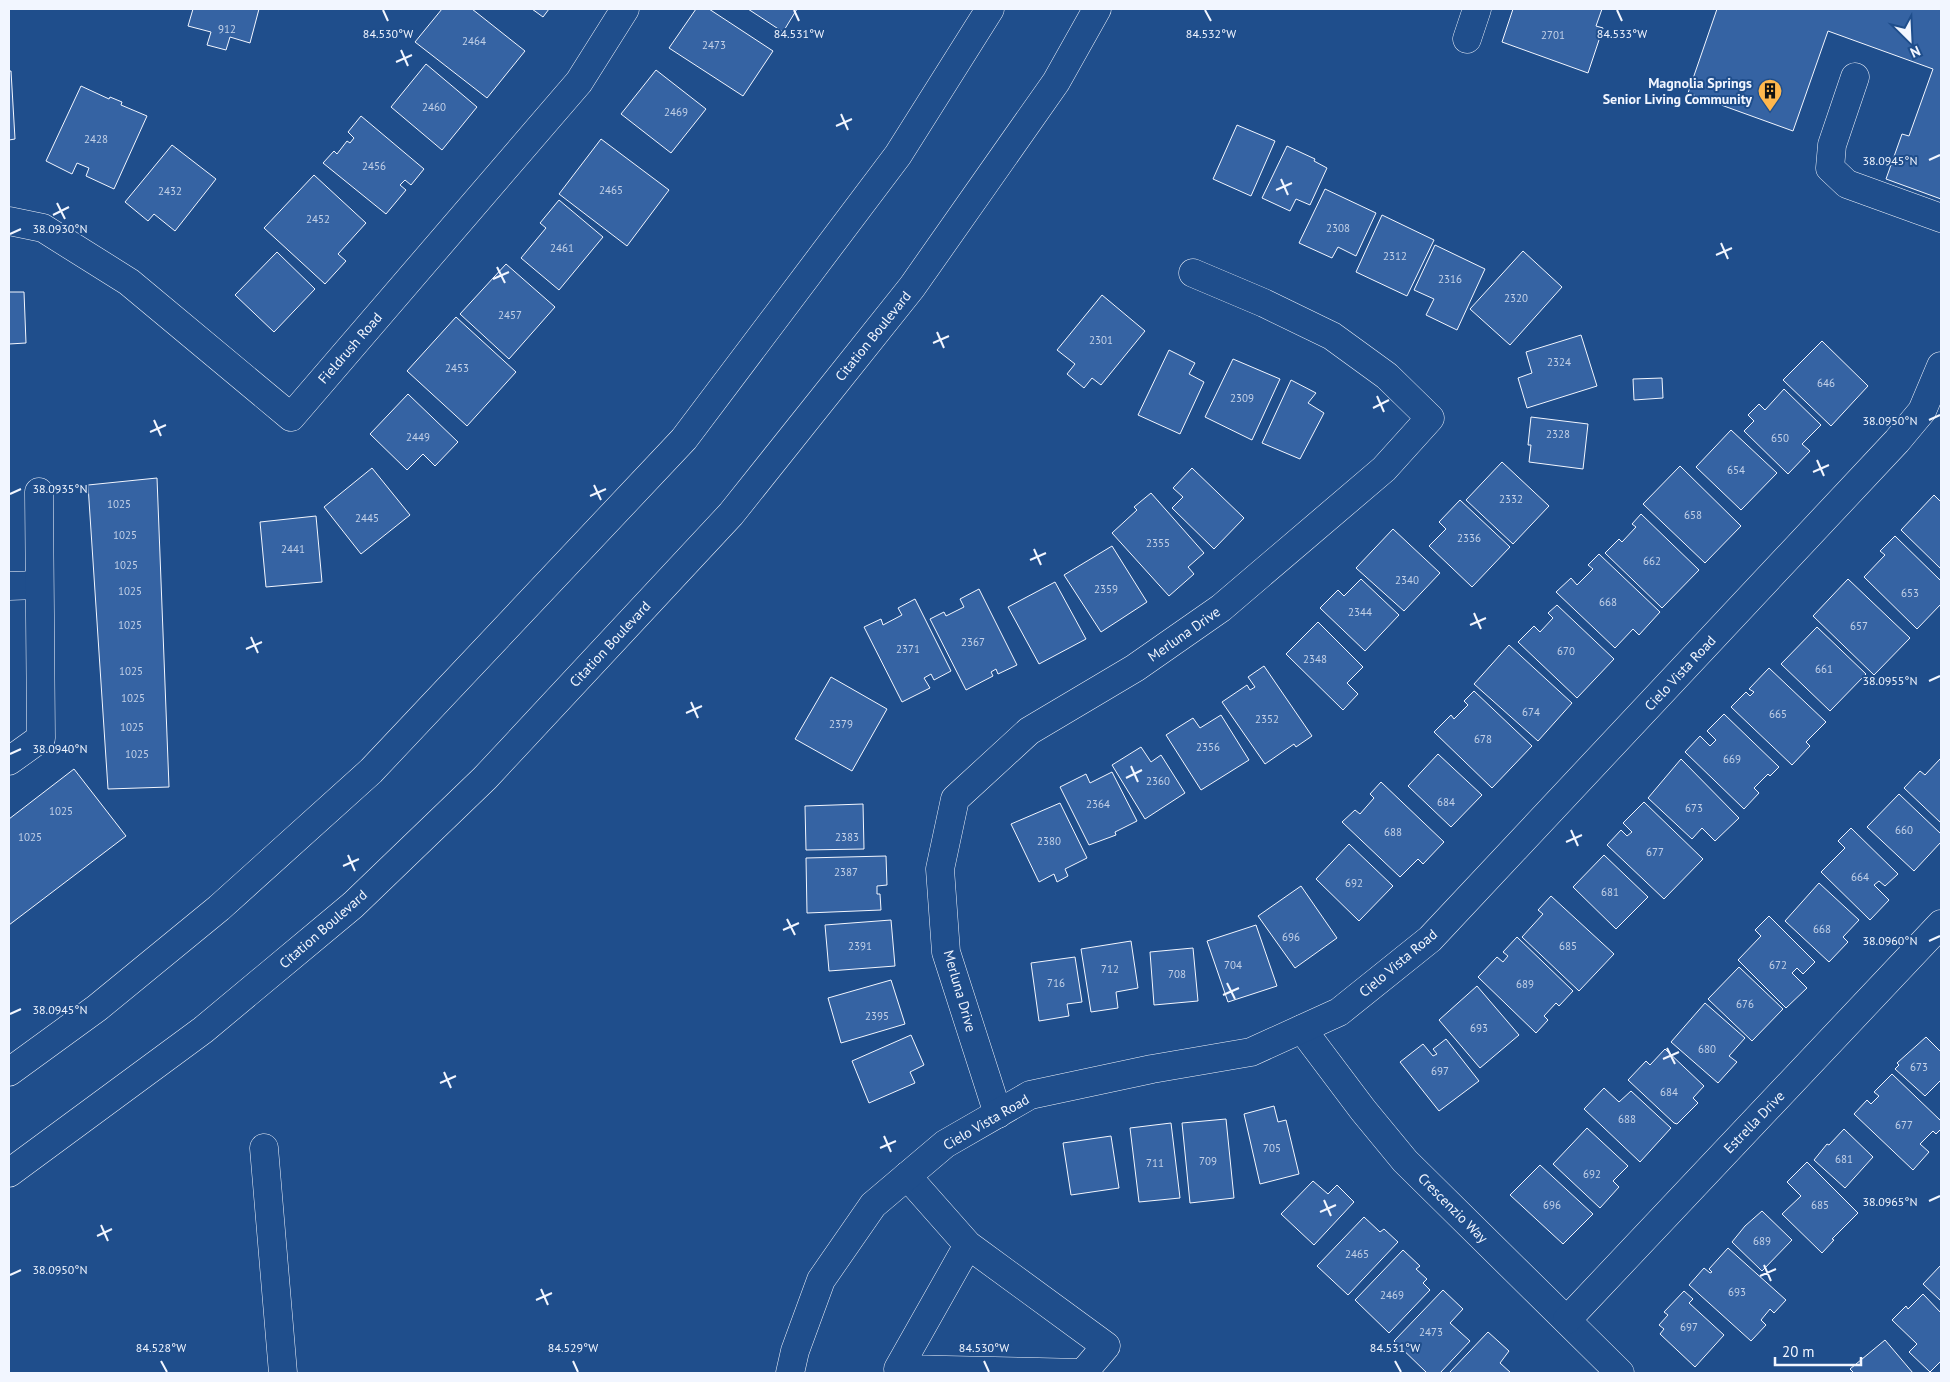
<svg xmlns="http://www.w3.org/2000/svg" width="1950" height="1382" font-family="'PT Sans',sans-serif">
  <style>
    .building { fill: #3563a3; stroke: #f2f6ff }
    .lines { fill: none; stroke-linecap: round; stroke-linejoin: round }
    .minor-casing { stroke: #f2f6ff; stroke-width: 29 }
    .major-casing { stroke: #f2f6ff; stroke-width: 29 }
    .minor { stroke: #1f4e8c; stroke-width: 28 }
    .major { stroke: #1f4e8c; stroke-width: 28 }
    .ticks { fill: none; stroke: #f2f6ff; stroke-width: 2 }
    .labels { text-anchor: middle; stroke-width: 4; stroke-linejoin: round; paint-order: stroke }
    .number-label { font-size: 11px; fill: #c3d1e8 }
    .poi-label { font-size: 14px; font-weight: bold; fill: #f2f6ff; stroke: #1f4e8c; text-anchor: end }
    .street-label { font-size: 14px; fill: #f2f6ff; stroke: #1f4e8c }
    .ticks-label { font-size: 12px; text-anchor: middle; fill: #f2f6ff; stroke: #1f4e8c; stroke-width: 4; stroke-linejoin: round; paint-order: stroke }
  </style>
  <rect width="100%" height="100%" fill="#1f4e8c"/>
  <g class="building">
    <polygon points="193,9 259,9 250,43 230,37 226,50 207,45 211,32 188,26"/>
    <polygon points="442,9 472,9 525,51 487,98 415,42"/>
    <polygon points="532,9 549,9 543,17"/>
    <polygon points="696,9 709,9 773,51 743,96 669,48"/>
    <polygon points="748,9 797,9 783,32"/>
    <polygon points="1513,9 1602,9 1596,26 1603,28 1588,73 1502,42"/>
    <polygon points="1717,9 1941,9 1941,199 1886,179 1902,134 1909,136 1933,69 1828,31 1793,131 1688,93"/>
    <polygon points="426,64 477,107 442,150 391,107"/>
    <polygon points="656,70 706,109 671,153 621,114"/>
    <polygon points="9,71 11,71 15,139 9,140"/>
    <polygon points="81,86 109,99 110,97 122,102 121,105 147,116 114,189 86,176 89,168 77,163 72,174 46,161"/>
    <polygon points="361,116 424,169 411,185 405,180 400,185 406,190 386,214 323,163 334,151 337,154 347,141 350,143 354,138 348,132"/>
    <polygon points="1237,125 1275,141 1251,196 1213,179"/>
    <polygon points="601,139 669,190 627,246 559,194"/>
    <polygon points="172,145 216,179 175,231 154,214 148,221 125,202"/>
    <polygon points="1287,146 1315,159 1314,161 1327,168 1310,205 1296,199 1290,211 1262,198"/>
    <polygon points="314,175 366,223 338,254 346,261 325,284 264,228"/>
    <polygon points="1325,189 1376,213 1356,256 1338,247 1332,258 1299,243"/>
    <polygon points="559,200 603,237 559,290 521,258 546,228 540,223"/>
    <polygon points="1382,215 1434,240 1407,296 1356,272"/>
    <polygon points="1435,245 1485,269 1457,330 1426,315 1434,299 1414,290"/>
    <polygon points="1523,251 1562,287 1510,345 1470,309"/>
    <polygon points="277,252 315,289 274,332 235,295"/>
    <polygon points="506,264 555,307 509,359 460,314"/>
    <polygon points="9,292 24,292 26,343 9,344"/>
    <polygon points="1102,295 1145,331 1101,385 1092,378 1084,388 1067,374 1075,364 1057,350"/>
    <polygon points="456,317 516,372 467,426 407,371"/>
    <polygon points="1581,335 1597,386 1527,408 1518,378 1532,373 1526,352"/>
    <polygon points="1822,341 1868,386 1831,426 1783,380"/>
    <polygon points="1169,350 1195,363 1189,374 1204,382 1180,434 1138,415"/>
    <polygon points="1233,359 1280,379 1252,440 1205,417"/>
    <polygon points="1662,378 1663,398 1634,400 1633,379"/>
    <polygon points="1291,380 1316,393 1308,403 1324,413 1300,459 1262,443"/>
    <polygon points="1784,389 1821,425 1802,444 1810,451 1788,474 1744,431 1754,421 1748,415 1759,404 1765,410"/>
    <polygon points="408,394 458,442 435,466 423,454 407,470 370,434"/>
    <polygon points="1531,417 1588,424 1583,469 1529,462 1531,445 1528,445"/>
    <polygon points="1731,430 1777,473 1741,510 1696,467"/>
    <polygon points="1502,462 1549,506 1513,544 1466,500"/>
    <polygon points="1680,466 1741,526 1705,563 1643,504"/>
    <polygon points="372,468 410,515 361,554 324,507"/>
    <polygon points="1192,468 1244,518 1214,549 1172,508 1183,497 1173,488"/>
    <polygon points="157,478 169,787 108,789 88,485"/>
    <polygon points="1151,493 1204,553 1188,567 1194,574 1169,596 1112,533 1137,510 1134,507"/>
    <polygon points="1934,495 1941,502 1941,569 1901,530"/>
    <polygon points="1460,500 1510,547 1472,587 1429,546 1446,529 1439,522"/>
    <polygon points="1641,514 1699,570 1662,608 1605,553 1619,539 1622,542 1636,527 1632,524"/>
    <polygon points="316,516 322,582 266,587 260,522"/>
    <polygon points="1393,529 1440,573 1404,611 1356,568"/>
    <polygon points="1895,536 1941,581 1941,604 1917,629 1864,577 1885,555 1880,551"/>
    <polygon points="1112,546 1147,602 1101,632 1064,575"/>
    <polygon points="1599,554 1660,612 1639,635 1633,629 1615,648 1556,592 1571,578 1577,585 1593,569 1588,565"/>
    <polygon points="1361,579 1399,615 1365,651 1320,608 1338,590 1344,596"/>
    <polygon points="1848,579 1910,638 1874,675 1813,616"/>
    <polygon points="1055,582 1086,639 1039,664 1008,607"/>
    <polygon points="979,589 1017,665 998,674 996,669 991,672 993,676 966,690 930,619 944,612 946,616 964,607 960,599"/>
    <polygon points="915,599 951,671 934,680 931,674 924,678 930,688 902,702 864,627 881,619 883,625 902,615 898,608"/>
    <polygon points="1557,605 1614,659 1577,698 1518,642 1534,626 1540,632 1553,618 1548,613"/>
    <polygon points="1318,622 1363,667 1347,683 1358,694 1343,710 1286,654"/>
    <polygon points="1817,627 1866,674 1830,711 1781,664"/>
    <polygon points="1509,645 1572,703 1538,741 1474,684"/>
    <polygon points="1264,666 1312,736 1296,747 1294,744 1265,764 1222,702 1247,685 1250,690 1255,687 1248,677"/>
    <polygon points="1769,668 1826,722 1806,742 1810,746 1792,765 1731,707 1746,692 1750,696 1754,692 1749,689"/>
    <polygon points="831,677 887,709 852,771 795,739"/>
    <polygon points="1474,691 1532,746 1492,788 1434,732 1451,715 1454,719 1468,705 1464,701"/>
    <polygon points="1724,714 1779,767 1770,776 1768,774 1754,788 1759,793 1744,809 1685,752 1700,736 1710,746 1716,740 1707,731"/>
    <polygon points="1221,715 1249,760 1201,790 1166,735 1193,718 1200,728"/>
    <polygon points="1141,747 1151,762 1161,755 1185,793 1145,819 1112,765"/>
    <polygon points="1438,754 1482,795 1451,827 1408,786"/>
    <polygon points="1681,759 1739,818 1715,841 1702,828 1692,839 1648,798"/>
    <polygon points="1940,759 1941,760 1941,823 1904,788 1920,771 1925,775"/>
    <polygon points="74,769 126,836 9,925 9,819"/>
    <polygon points="1112,772 1137,821 1115,832 1116,835 1089,845 1060,787 1086,774 1090,783"/>
    <polygon points="1381,782 1444,842 1423,864 1418,859 1400,877 1342,822 1355,810 1360,814 1374,798 1370,794"/>
    <polygon points="1899,794 1941,834 1941,842 1914,871 1867,827"/>
    <polygon points="1644,802 1703,859 1664,899 1607,845 1621,830 1627,836 1632,832 1623,823"/>
    <polygon points="1060,803 1087,858 1065,869 1068,876 1057,882 1054,874 1039,882 1011,824"/>
    <polygon points="863,804 864,849 806,850 805,806"/>
    <polygon points="1851,828 1898,874 1885,886 1879,881 1874,885 1889,900 1870,920 1821,872 1845,848 1838,841"/>
    <polygon points="1349,844 1393,886 1359,921 1316,879"/>
    <polygon points="1604,855 1648,897 1616,929 1573,887"/>
    <polygon points="886,856 887,885 877,886 877,894 880,894 881,910 807,913 806,858"/>
    <polygon points="1819,883 1859,920 1843,937 1848,942 1829,962 1785,921"/>
    <polygon points="1301,886 1337,938 1295,968 1258,916"/>
    <polygon points="1551,896 1614,954 1579,991 1522,937 1543,914 1538,910"/>
    <polygon points="1769,916 1815,962 1803,974 1797,968 1792,973 1807,988 1786,1008 1738,960 1761,936 1755,930"/>
    <polygon points="891,920 895,966 829,971 825,925"/>
    <polygon points="1256,925 1277,986 1228,1002 1207,941"/>
    <polygon points="1517,937 1573,991 1559,1006 1556,1003 1544,1016 1548,1020 1536,1033 1478,977 1497,957 1503,962 1508,956 1503,952"/>
    <polygon points="1131,941 1138,988 1116,992 1118,1008 1091,1012 1081,949"/>
    <polygon points="1193,948 1198,1001 1154,1005 1150,952"/>
    <polygon points="1075,957 1082,1002 1067,1004 1069,1016 1039,1021 1031,963"/>
    <polygon points="1739,967 1783,1009 1752,1041 1708,999"/>
    <polygon points="891,980 905,1024 841,1043 828,998"/>
    <polygon points="1477,986 1519,1035 1480,1068 1439,1020"/>
    <polygon points="1705,1003 1745,1038 1729,1056 1737,1062 1718,1083 1671,1042"/>
    <polygon points="911,1035 924,1065 910,1072 915,1083 869,1103 852,1061"/>
    <polygon points="1926,1037 1941,1052 1941,1080 1925,1096 1895,1069 1899,1065 1897,1063"/>
    <polygon points="1446,1039 1479,1081 1439,1111 1400,1062 1423,1044 1433,1056 1437,1054 1433,1049"/>
    <polygon points="1665,1049 1704,1086 1693,1098 1698,1103 1677,1124 1674,1123 1628,1080 1646,1061 1650,1065"/>
    <polygon points="1892,1074 1941,1121 1941,1129 1936,1134 1933,1131 1920,1144 1929,1152 1913,1170 1854,1114 1867,1100 1871,1104 1879,1096 1874,1092"/>
    <polygon points="1604,1088 1619,1102 1631,1091 1671,1128 1640,1162 1584,1109"/>
    <polygon points="1274,1106 1278,1122 1286,1120 1299,1174 1260,1184 1244,1114"/>
    <polygon points="1226,1119 1234,1198 1190,1203 1182,1123"/>
    <polygon points="1171,1123 1180,1198 1139,1202 1130,1128"/>
    <polygon points="1587,1128 1628,1166 1613,1181 1619,1187 1600,1208 1553,1164"/>
    <polygon points="1844,1129 1873,1157 1845,1188 1814,1160 1827,1144 1829,1145"/>
    <polygon points="1111,1136 1119,1188 1071,1195 1063,1143"/>
    <polygon points="1807,1162 1858,1213 1832,1239 1834,1240 1822,1253 1782,1214 1801,1196 1787,1182"/>
    <polygon points="1540,1165 1593,1214 1563,1244 1510,1195"/>
    <polygon points="1313,1181 1328,1194 1337,1185 1354,1202 1314,1245 1281,1214"/>
    <polygon points="1762,1211 1792,1240 1762,1271 1732,1242 1745,1226"/>
    <polygon points="1364,1217 1380,1232 1384,1229 1398,1242 1348,1295 1317,1266"/>
    <polygon points="1728,1248 1786,1300 1774,1313 1770,1309 1761,1320 1766,1325 1751,1341 1689,1285 1704,1268 1710,1273 1712,1272 1709,1269"/>
    <polygon points="1403,1250 1420,1266 1416,1269 1427,1279 1423,1283 1430,1290 1389,1333 1355,1300"/>
    <polygon points="1941,1265 1941,1301 1923,1284"/>
    <polygon points="1443,1290 1463,1309 1450,1323 1470,1341 1440,1373 1427,1373 1394,1341"/>
    <polygon points="1684,1291 1693,1299 1689,1303 1724,1335 1695,1367 1660,1334 1664,1329 1659,1325 1668,1315 1664,1312"/>
    <polygon points="1923,1294 1941,1313 1941,1361 1930,1372 1909,1352 1917,1344 1892,1320 1906,1306 1908,1309"/>
    <polygon points="1488,1332 1509,1351 1500,1363 1511,1373 1449,1373"/>
    <polygon points="1885,1340 1913,1373 1854,1373 1850,1369"/>
  </g>
  <g class="lines">
    <defs>
      <g id="minor">
        <polyline points="1467,39 1477,9"/>
        <polyline points="1855,77 1832,145 1830,168 1847,184 1941,218"/>
        <polyline points="9,221 43,228 129,282 291,417 579,82 625,9"/>
        <polyline points="9,586 39,585"/>
        <polyline points="9,761 41,738 39,492"/>
        <polyline points="1302,1029 1363,1110 1405,1161 1620,1373"/>
        <polyline points="998,1114 946,952 940,869 955,799 1029,731 1135,668 1221,608 1384,469 1430,418 1387,376 1332,336 1264,303 1193,273"/>
        <polyline points="264,1148 283,1373"/>
        <polyline points="907,1176 968,1245 1106,1346 1083,1373 898,1369 968,1245"/>
        <polyline points="1567,1320 1941,924"/>
        <polyline points="790,1373 795,1351 821,1280 873,1205 945,1144 1030,1095 1152,1069 1251,1052 1339,1012 1430,939 1897,441 1922,411 1941,366"/>
      </g>
      <g id="major">
        <polyline points="9,1072 97,1008 219,908 371,771 684,439 898,155 990,9"/>
        <polyline points="9,1173 203,1030 353,905 485,778 731,514 912,287 1056,82 1097,9"/>
      </g>
    </defs>
    <use href="#minor" class="minor-casing"/>
    <use href="#major" class="major-casing"/>
    <use href="#minor" class="minor"/>
    <use href="#major" class="major"/>
  </g>
  <path class="ticks" d="M383,10L388,21M794,10L799,21M1205,10L1211,21M1617,10L1622,21M401,50L408,66M396,62L412,55M841,114L848,130M836,126L852,119M1929,160L1940,155M1281,179L1288,195M1276,190L1292,183M57,203L65,219M53,215L69,207M10,234L21,229M1721,243L1728,259M1716,255L1732,248M497,267L505,283M493,279L509,272M937,332L944,348M933,343L949,336M1377,396L1384,412M1373,408L1389,400M154,420L161,436M1929,420L1940,415M150,432L166,425M1817,460L1824,476M1813,472L1829,465M594,485L601,500M10,494L21,489M590,496L606,489M1034,549L1041,565M1030,560L1046,553M1474,613L1481,629M1470,625L1486,618M251,637L258,653M246,649L262,642M1929,681L1940,676M691,702L698,718M686,713L702,706M10,754L21,749M1131,766L1138,782M1126,778L1142,770M1571,830L1578,846M1566,842L1582,835M348,855L355,871M343,866L359,859M787,919L795,935M783,930L799,923M1929,941L1940,936M1227,983L1235,999M1223,995L1239,988M10,1014L21,1009M1667,1048L1675,1064M1663,1059L1679,1052M444,1072L451,1088M440,1083L456,1076M884,1136L891,1152M880,1148L896,1141M1324,1200L1331,1216M1929,1201L1940,1196M1320,1212L1336,1205M101,1225L108,1241M97,1236L112,1229M1764,1265L1771,1281M10,1275L21,1270M1760,1276L1776,1269M541,1289L548,1305M536,1300L552,1293M161,1361L167,1372M573,1361L578,1372M984,1361L989,1372M1395,1361L1401,1372"/>
  <defs>
    <symbol id="building-pin" viewBox="-11 -11 22 30"><path d="M0 17L-7.5 6A9.5 9.5 0 1 1 7.5 6Z" fill="#ffb74d" stroke="#1f4e8c"/><path d="M-4-6H4V6H1V3H-1V6H-4ZM-2.5-4.3h1.7v1.8h-1.7ZM.8-4.3h1.7v1.8H.8ZM-2.5-1h1.7V.8h-1.7ZM.8-1h1.7V.8H.8Z" fill="#111"/></symbol>
  </defs>
  <g fill-rule="evenodd">
    <use href="#building-pin" x="1756" y="77" width="28" height="38"/>
  </g>
  <g class="labels">
    <g class="number-label">
      <text x="227" y="33">912</text>
      <text x="1553" y="39">2701</text>
      <text x="474" y="45">2464</text>
      <text x="714" y="49">2473</text>
      <text x="434" y="111">2460</text>
      <text x="676" y="116">2469</text>
      <text x="96" y="143">2428</text>
      <text x="374" y="170">2456</text>
      <text x="611" y="194">2465</text>
      <text x="170" y="195">2432</text>
      <text x="318" y="223">2452</text>
      <text x="1338" y="232">2308</text>
      <text x="562" y="252">2461</text>
      <text x="1395" y="260">2312</text>
      <text x="1450" y="283">2316</text>
      <text x="1516" y="302">2320</text>
      <text x="510" y="319">2457</text>
      <text x="1101" y="344">2301</text>
      <text x="1559" y="366">2324</text>
      <text x="457" y="372">2453</text>
      <text x="1826" y="387">646</text>
      <text x="1242" y="402">2309</text>
      <text x="1558" y="438">2328</text>
      <text x="418" y="441">2449</text>
      <text x="1780" y="442">650</text>
      <text x="1736" y="474">654</text>
      <text x="1511" y="503">2332</text>
      <text x="119" y="508">1025</text>
      <text x="1693" y="519">658</text>
      <text x="367" y="522">2445</text>
      <text x="125" y="539">1025</text>
      <text x="1469" y="542">2336</text>
      <text x="1158" y="547">2355</text>
      <text x="293" y="553">2441</text>
      <text x="1652" y="565">662</text>
      <text x="126" y="569">1025</text>
      <text x="1407" y="584">2340</text>
      <text x="1106" y="593">2359</text>
      <text x="130" y="595">1025</text>
      <text x="1910" y="597">653</text>
      <text x="1608" y="606">668</text>
      <text x="1360" y="616">2344</text>
      <text x="130" y="629">1025</text>
      <text x="1859" y="630">657</text>
      <text x="973" y="646">2367</text>
      <text x="908" y="653">2371</text>
      <text x="1566" y="655">670</text>
      <text x="1315" y="663">2348</text>
      <text x="1824" y="673">661</text>
      <text x="131" y="675">1025</text>
      <text x="133" y="702">1025</text>
      <text x="1531" y="716">674</text>
      <text x="1778" y="718">665</text>
      <text x="1267" y="723">2352</text>
      <text x="841" y="728">2379</text>
      <text x="132" y="731">1025</text>
      <text x="1483" y="743">678</text>
      <text x="1208" y="751">2356</text>
      <text x="137" y="758">1025</text>
      <text x="1732" y="763">669</text>
      <text x="1158" y="785">2360</text>
      <text x="1446" y="806">684</text>
      <text x="1098" y="808">2364</text>
      <text x="1694" y="812">673</text>
      <text x="61" y="815">1025</text>
      <text x="1904" y="834">660</text>
      <text x="1393" y="836">688</text>
      <text x="30" y="841">1025</text>
      <text x="847" y="841">2383</text>
      <text x="1049" y="845">2380</text>
      <text x="1655" y="856">677</text>
      <text x="846" y="876">2387</text>
      <text x="1860" y="881">664</text>
      <text x="1354" y="887">692</text>
      <text x="1610" y="896">681</text>
      <text x="1822" y="933">668</text>
      <text x="1291" y="941">696</text>
      <text x="860" y="950">2391</text>
      <text x="1568" y="950">685</text>
      <text x="1233" y="969">704</text>
      <text x="1778" y="969">672</text>
      <text x="1110" y="973">712</text>
      <text x="1177" y="978">708</text>
      <text x="1056" y="987">716</text>
      <text x="1525" y="988">689</text>
      <text x="1745" y="1008">676</text>
      <text x="877" y="1020">2395</text>
      <text x="1479" y="1032">693</text>
      <text x="1707" y="1053">680</text>
      <text x="1919" y="1071">673</text>
      <text x="1440" y="1075">697</text>
      <text x="1669" y="1096">684</text>
      <text x="1627" y="1123">688</text>
      <text x="1904" y="1129">677</text>
      <text x="1272" y="1152">705</text>
      <text x="1844" y="1163">681</text>
      <text x="1208" y="1165">709</text>
      <text x="1155" y="1167">711</text>
      <text x="1592" y="1178">692</text>
      <text x="1552" y="1209">696</text>
      <text x="1820" y="1209">685</text>
      <text x="1762" y="1245">689</text>
      <text x="1357" y="1258">2465</text>
      <text x="1737" y="1296">693</text>
      <text x="1392" y="1299">2469</text>
      <text x="1689" y="1331">697</text>
      <text x="1431" y="1336">2473</text>
    </g>
    <g class="poi-label">
      <text x="1752" y="88">Magnolia Springs<tspan x="1752" dy="16">Senior Living Community</tspan></text>
    </g>
    <g class="street-label">
      <text transform="translate(873 336) rotate(-51)" y="5">Citation Boulevard</text>
      <text transform="translate(350 348) rotate(-49)" y="5">Fieldrush Road</text>
      <text transform="translate(1184 634) rotate(-35)" y="5">Merluna Drive</text>
      <text transform="translate(610 644) rotate(-47)" y="5">Citation Boulevard</text>
      <text transform="translate(1680 673) rotate(-47)" y="5">Cielo Vista Road</text>
      <text transform="translate(323 929) rotate(-41)" y="5">Citation Boulevard</text>
      <text transform="translate(1398 963) rotate(-40)" y="5">Cielo Vista Road</text>
      <text transform="translate(960 991) rotate(74)" y="5">Merluna Drive</text>
      <text transform="translate(986 1122) rotate(-30)" y="5">Cielo Vista Road</text>
      <text transform="translate(1754 1122) rotate(-46)" y="5">Estrella Drive</text>
      <text transform="translate(1453 1208) rotate(45)" y="5">Crescenzio Way</text>
    </g>
  </g>
  <g class="ticks-label">
    <text x="388" y="38">84.530°W</text>
    <text x="799" y="38">84.531°W</text>
    <text x="1211" y="38">84.532°W</text>
    <text x="1622" y="38">84.533°W</text>
    <text x="1890" y="165">38.0945°N</text>
    <text x="60" y="233">38.0930°N</text>
    <text x="1890" y="425">38.0950°N</text>
    <text x="60" y="493">38.0935°N</text>
    <text x="1890" y="685">38.0955°N</text>
    <text x="60" y="753">38.0940°N</text>
    <text x="1890" y="945">38.0960°N</text>
    <text x="60" y="1014">38.0945°N</text>
    <text x="1890" y="1206">38.0965°N</text>
    <text x="60" y="1274">38.0950°N</text>
    <text x="161" y="1352">84.528°W</text>
    <text x="573" y="1352">84.529°W</text>
    <text x="984" y="1352">84.530°W</text>
    <text x="1395" y="1352">84.531°W</text>
  </g>
  <rect width="1950" height="1382" fill="none" stroke="#f2f6ff" stroke-width="20"/>
  <g transform="translate(1910 40) rotate(156)" stroke="#1f4e8c" stroke-width="4" paint-order="stroke">
  <path d="M0-4L9 19L0 12L-9 19Z" fill="#f2f6ff"/>
  <text y="-8" font-size="14" font-weight="bold" text-anchor="middle" fill="#f2f6ff">N</text>
  </g>
  <path d="M1775 1357v8h86v-8" fill="none" stroke="#f2f6ff" stroke-width="2.5"/>
  <text x="1782" y="1357" font-size="15" fill="#f2f6ff" stroke="#1f4e8c" stroke-width="4" paint-order="stroke">20 m</text>
</svg>
